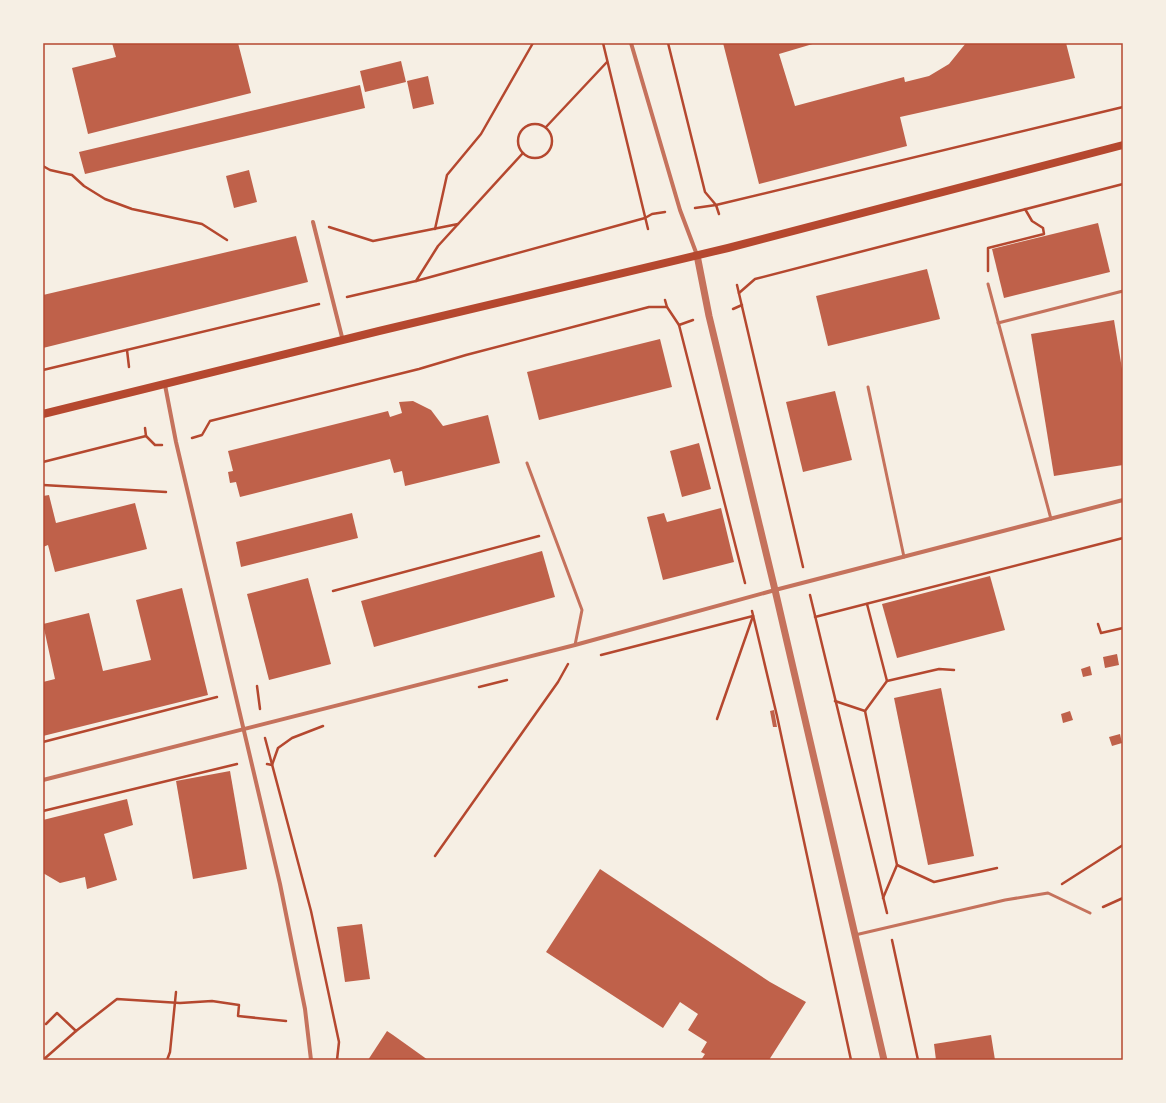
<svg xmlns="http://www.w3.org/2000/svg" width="1166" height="1103" font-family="'Exo 2',sans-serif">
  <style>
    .building { fill: #bf614a }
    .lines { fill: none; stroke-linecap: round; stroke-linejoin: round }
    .path { stroke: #b5482f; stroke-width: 2.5 }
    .service { stroke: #c5725c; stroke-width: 3 }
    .minor { stroke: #c5725c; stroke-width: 4 }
    .tertiary { stroke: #c5725c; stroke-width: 7 }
    .secondary { stroke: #b5482f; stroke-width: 8 }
    .neatline { fill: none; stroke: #b5482f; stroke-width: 1.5 }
  </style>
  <rect width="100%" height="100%" fill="#f6efe4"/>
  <g class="building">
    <polygon points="112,43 238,43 251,93 88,134 72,68 116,57"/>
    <polygon points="723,43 816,43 779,54 795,106 904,77 905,82 929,76 949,64 966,43 1066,43 1075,78 900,117 907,146 759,184"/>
    <polygon points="401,61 406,82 365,92 360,71"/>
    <polygon points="428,76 434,104 413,109 407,81"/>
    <polygon points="360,85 365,108 85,174 79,152"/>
    <polygon points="249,170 257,202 234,208 226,176"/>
    <polygon points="1098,223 1110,272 1004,298 992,249"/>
    <polygon points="296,236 308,282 43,348 43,295"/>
    <polygon points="927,269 940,319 828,346 816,296"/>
    <polygon points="1114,320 1123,375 1123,465 1054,476 1031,334"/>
    <polygon points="660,339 672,387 539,420 527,372"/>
    <polygon points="835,391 852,460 803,472 786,402"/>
    <polygon points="413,401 431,410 443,426 488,415 500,463 405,486 402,471 394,473 390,459 240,497 236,482 230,483 228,472 233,471 228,451 388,411 390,417 402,413 399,402"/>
    <polygon points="699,443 711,489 682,497 670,451"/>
    <polygon points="49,495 56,523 135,503 147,549 55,572 48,545 43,547 43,496"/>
    <polygon points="721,508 734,562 663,580 647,517 664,513 667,522"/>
    <polygon points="352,513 358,538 241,567 236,542"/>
    <polygon points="542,551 555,597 374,647 361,601"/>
    <polygon points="990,576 1005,630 897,658 882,604"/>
    <polygon points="308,578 331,664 269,680 247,594"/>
    <polygon points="182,588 208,695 43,736 43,682 55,679 43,624 89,613 103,671 151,660 136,600"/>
    <polygon points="1117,654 1119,665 1105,668 1103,657"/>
    <polygon points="1090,666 1092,675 1083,677 1081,669"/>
    <polygon points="941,688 974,856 928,865 894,698"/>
    <polygon points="774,710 777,727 773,727 770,711"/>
    <polygon points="1070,711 1073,720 1063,723 1061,714"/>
    <polygon points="1120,734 1122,743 1112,746 1109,737"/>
    <polygon points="230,771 247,869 193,879 176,781"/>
    <polygon points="127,799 133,825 104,834 117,880 87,889 85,877 60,883 43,873 43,820"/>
    <polygon points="600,869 770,982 806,1002 769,1060 701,1060 705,1054 701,1052 707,1042 688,1030 698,1014 680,1002 663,1028 546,952"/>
    <polygon points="362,924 370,979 345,982 337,927"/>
    <polygon points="387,1031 393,1035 428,1060 368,1060"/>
    <polygon points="991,1035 995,1060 936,1060 934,1044"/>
  </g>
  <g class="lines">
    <g class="path">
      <polyline points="603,43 648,229"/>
      <polyline points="668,43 705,192 716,205 719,214"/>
      <circle cx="535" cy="141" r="17"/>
      <polyline points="546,127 607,62"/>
      <polyline points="43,166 50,170 72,175 84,186 105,199 132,209 202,224 227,240"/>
      <polyline points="695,208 716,205 1123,107"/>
      <polyline points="329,227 373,241 458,224"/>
      <polyline points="435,229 447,175 481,134 533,43"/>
      <polyline points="988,271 988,248 1044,234 1043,228 1032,221 1025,209"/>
      <polyline points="416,281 438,246 523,153"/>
      <polyline points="737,285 803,567"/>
      <polyline points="739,293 755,279 1123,184"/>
      <polyline points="347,297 416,281 645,218 652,214 665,212"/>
      <polyline points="665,300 667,307"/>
      <polyline points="733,309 742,305"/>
      <polyline points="679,325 693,320"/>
      <polyline points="127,350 129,367"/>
      <polyline points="43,370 319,304"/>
      <polyline points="145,428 146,436 155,445 162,445"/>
      <polyline points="192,438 202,435 210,421 419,369 466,355 649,307 667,307 679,325 745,583"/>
      <polyline points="43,462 146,436"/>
      <polyline points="43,485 166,492"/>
      <polyline points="333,591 539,536"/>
      <polyline points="810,595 887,913"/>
      <polyline points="867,604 887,681"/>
      <polyline points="752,611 777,716 851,1060"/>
      <polyline points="815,617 1123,538"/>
      <polyline points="1098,624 1101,633 1123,628"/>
      <polyline points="601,655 753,616"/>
      <polyline points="257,686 260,709"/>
      <polyline points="479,687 507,680"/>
      <polyline points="835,701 865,711 897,865 883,898"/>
      <polyline points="865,711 887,681 939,669 954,670"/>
      <polyline points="717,719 753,616"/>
      <polyline points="265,738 311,911 339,1042 337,1060"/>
      <polyline points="43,742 217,697"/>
      <polyline points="267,764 272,765 278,748 292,738 323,726"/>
      <polyline points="43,811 237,764"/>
      <polyline points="435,856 558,682 568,664"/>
      <polyline points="897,865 934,882 997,868"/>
      <polyline points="1062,884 1123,845"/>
      <polyline points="1103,907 1123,898"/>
      <polyline points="892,940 918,1060"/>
      <polyline points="46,1024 57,1013 76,1031 117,999 180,1003 212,1001 239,1005 238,1016 286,1021"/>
      <polyline points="43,1060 76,1031"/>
      <polyline points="167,1060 170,1052 176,992"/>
    </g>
    <g class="service">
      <polyline points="988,284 1051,519"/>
      <polyline points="998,323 1123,291"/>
      <polyline points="868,387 904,557"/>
      <polyline points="527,463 582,610 575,645"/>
      <polyline points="855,935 1005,900 1048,893 1090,913"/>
    </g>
    <g class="minor">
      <polyline points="631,43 680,210 697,255"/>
      <polyline points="313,222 343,341"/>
      <polyline points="165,385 176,442 280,884 305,1009 311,1060"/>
      <polyline points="43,780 575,645 775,590 1123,500"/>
    </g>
    <polyline class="tertiary" points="697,255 709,316 775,590 884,1060"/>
    <polyline class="secondary" points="43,414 379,331 728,248 1123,145"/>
  </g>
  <rect width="1166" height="1103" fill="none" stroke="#f6efe4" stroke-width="88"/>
  <rect x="44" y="44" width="1078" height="1015" class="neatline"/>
</svg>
